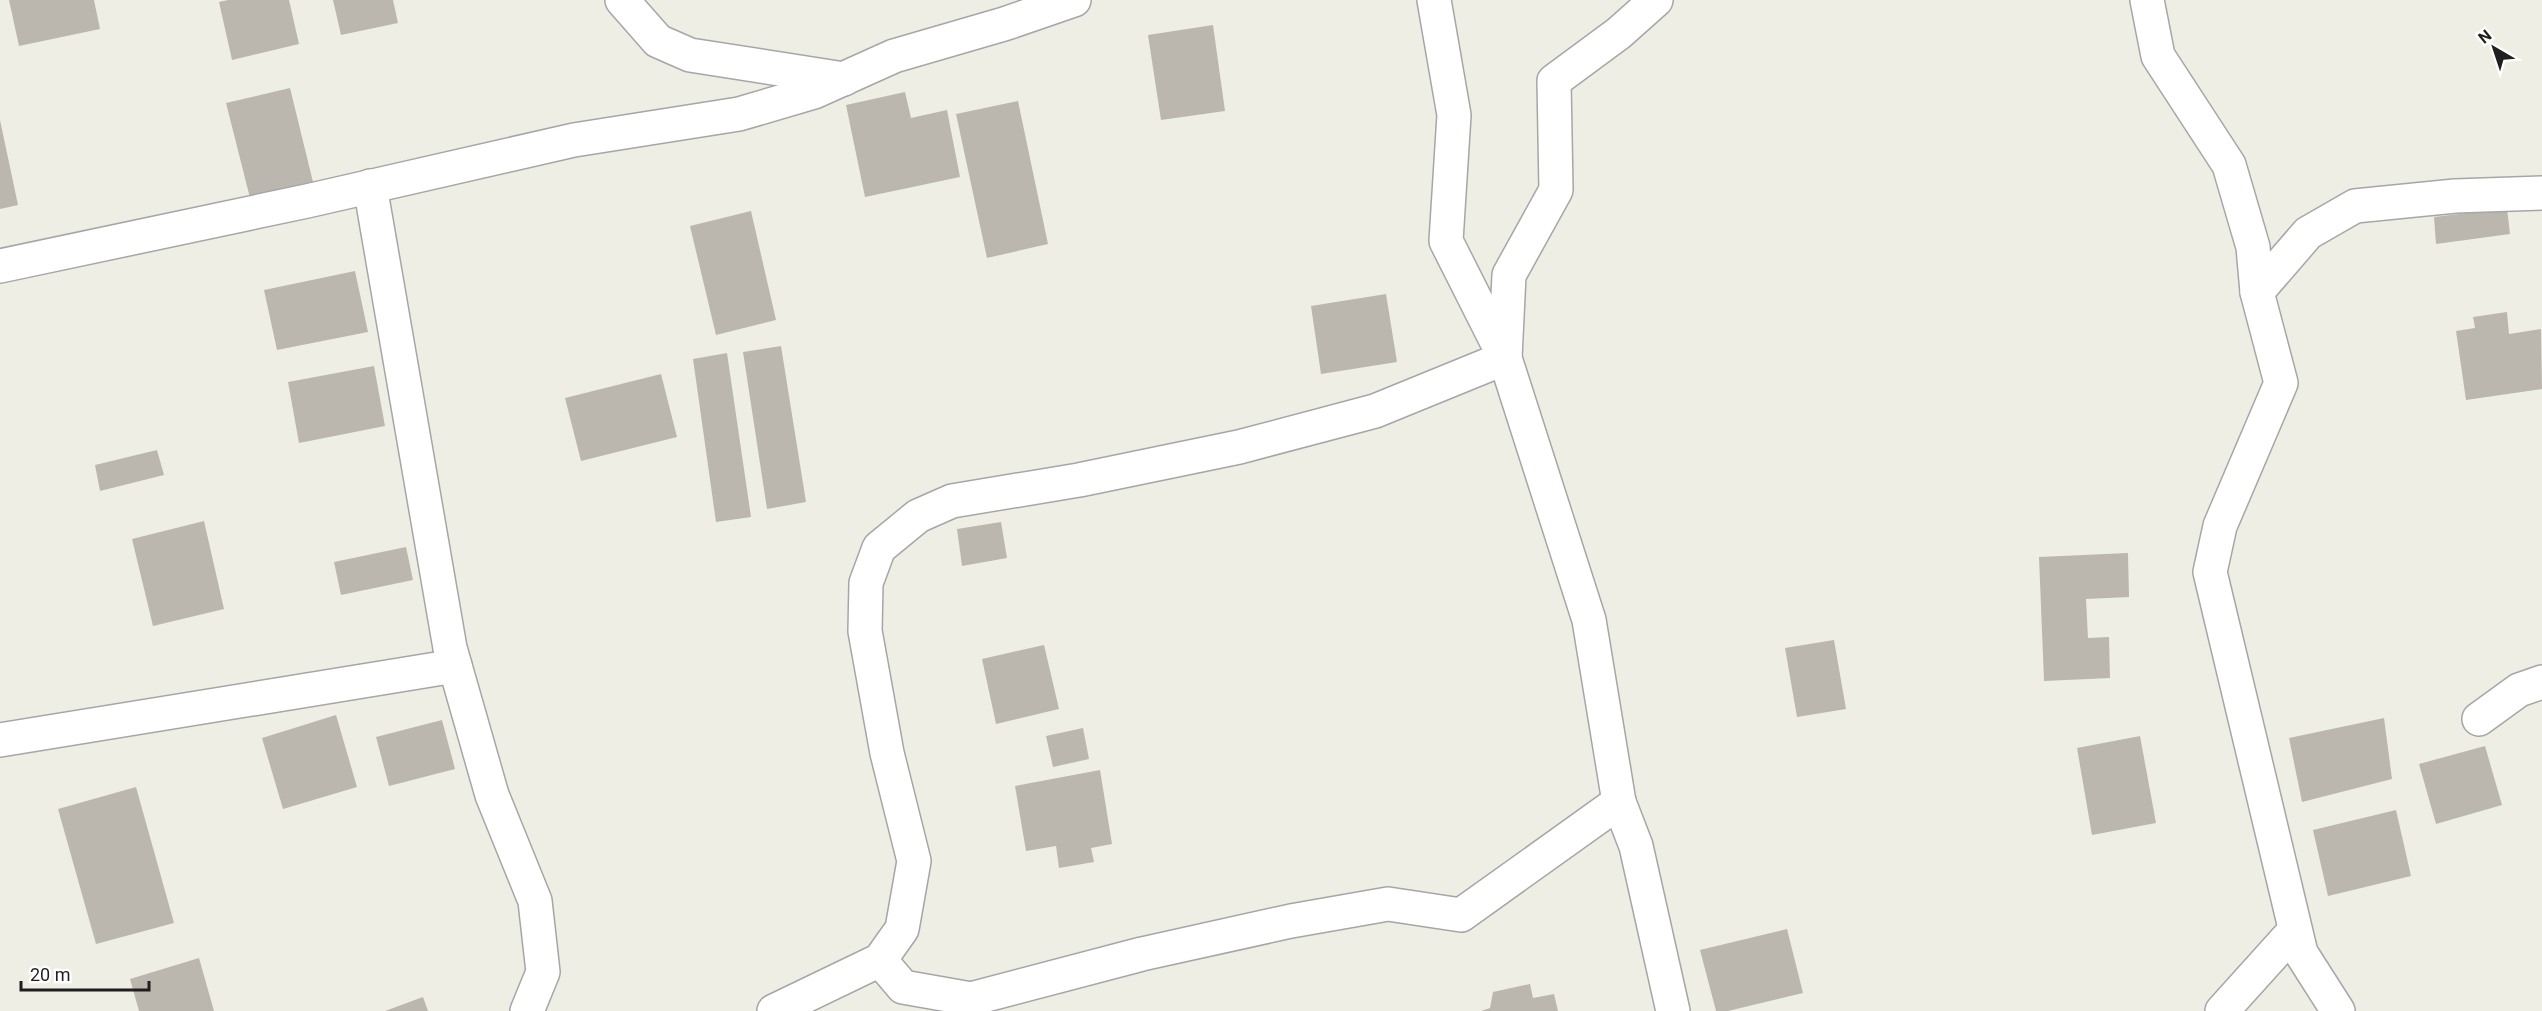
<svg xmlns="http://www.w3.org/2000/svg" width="2542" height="1011" font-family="Roboto,sans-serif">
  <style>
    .building { fill: #bcb7ae }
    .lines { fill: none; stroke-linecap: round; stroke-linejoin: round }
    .street-casing { stroke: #a6a6a6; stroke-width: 36 }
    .street { stroke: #fff; stroke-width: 33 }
  </style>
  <rect width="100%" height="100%" fill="#efeee5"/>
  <g class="building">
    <polygon points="9,0 94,0 100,29 19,46"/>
    <polygon points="228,0 289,0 299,44 232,60 219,2"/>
    <polygon points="333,0 393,0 398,23 341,35"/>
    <polygon points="1213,25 1225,111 1161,120 1148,35"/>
    <polygon points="290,88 313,182 250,198 226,103"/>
    <polygon points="905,92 911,118 947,110 960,177 865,197 846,105"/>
    <polygon points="1018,101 1048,244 987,258 956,114"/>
    <polygon points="0,120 18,205 0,209"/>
    <polygon points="2507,208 2510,234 2436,244 2434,217"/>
    <polygon points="751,211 776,320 716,335 690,226"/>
    <polygon points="355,271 368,332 277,350 264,290"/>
    <polygon points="1386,294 1397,362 1321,374 1311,306"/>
    <polygon points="2507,312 2509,334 2541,329 2542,389 2466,400 2456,331 2475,328 2473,317"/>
    <polygon points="781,346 806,502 767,509 743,352"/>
    <polygon points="727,353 751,517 716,522 693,359"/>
    <polygon points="374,366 385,426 299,443 288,382"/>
    <polygon points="661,374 677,437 581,461 565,398"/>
    <polygon points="157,450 164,475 100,491 95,465"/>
    <polygon points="204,521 224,609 153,626 132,539"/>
    <polygon points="1001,522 1007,558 962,566 957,529"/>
    <polygon points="406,547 413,580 341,595 334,562"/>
    <polygon points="2128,553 2129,597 2086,599 2088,638 2109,637 2110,678 2044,681 2039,557"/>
    <polygon points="1834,640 1846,709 1797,717 1785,648"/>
    <polygon points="1044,645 1059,709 996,724 982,659"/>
    <polygon points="336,715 357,787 283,809 262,738"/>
    <polygon points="2384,718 2392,779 2302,802 2289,738"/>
    <polygon points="442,720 455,769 389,786 376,737"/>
    <polygon points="1083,728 1089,759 1053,767 1046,736"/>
    <polygon points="2140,736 2156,823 2092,835 2077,748"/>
    <polygon points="2485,746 2502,805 2436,824 2419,764"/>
    <polygon points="1100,770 1112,844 1091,848 1094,862 1059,868 1056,846 1026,851 1015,786"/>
    <polygon points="136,787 174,923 96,944 58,809"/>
    <polygon points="2396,810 2411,876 2328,896 2313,830"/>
    <polygon points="1787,929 1803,993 1728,1011 1716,1011 1700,950"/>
    <polygon points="199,958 214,1011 139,1011 130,979"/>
    <polygon points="1530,984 1533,998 1554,994 1558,1011 1481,1011 1490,1008 1493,992"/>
    <polygon points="423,997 428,1011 385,1011"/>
  </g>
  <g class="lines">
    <defs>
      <g id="street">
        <polyline points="622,0 658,41 690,55 844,79"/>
        <polyline points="1434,0 1454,115 1446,241 1505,358 1589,620 1619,802 1636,846 1673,1011"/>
        <polyline points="2147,0 2158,56 2229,165 2253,247 2257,292 2281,383 2220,526 2210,572 2301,953 2338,1011"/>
        <polyline points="370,186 450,648 492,795 535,901 543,972 527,1011"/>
        <polyline points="0,266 307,201 574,140 739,114 814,92 894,56 1004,24 1074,0"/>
        <polyline points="2257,292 2308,233 2355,206 2455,196 2542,193"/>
        <polyline points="2479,719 2519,690 2542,682"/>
        <polyline points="0,740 455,666"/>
        <polyline points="880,960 903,987 971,999 1142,954 1291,921 1388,904 1461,915 1619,802"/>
        <polyline points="774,1011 880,960 902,929 914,861 887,753 865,631 866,583 879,548 918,516 952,501 1079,480 1239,447 1375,411 1505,358 1509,275 1556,190 1554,81 1619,33 1656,0"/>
        <polyline points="2222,1011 2295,930"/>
      </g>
    </defs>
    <use href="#street" class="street-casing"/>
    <use href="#street" class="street"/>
  </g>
  <g transform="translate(2494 48) rotate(321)" stroke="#ffffff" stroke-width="4.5" paint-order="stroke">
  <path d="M0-4.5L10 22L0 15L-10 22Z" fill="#1f1f1f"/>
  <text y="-9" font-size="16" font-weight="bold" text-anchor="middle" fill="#1f1f1f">N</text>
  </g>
  <path d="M21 981v9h128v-9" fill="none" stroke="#1f1f1f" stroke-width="3"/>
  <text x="30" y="981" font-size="18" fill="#1f1f1f" stroke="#ffffff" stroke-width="4.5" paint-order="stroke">20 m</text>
</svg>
